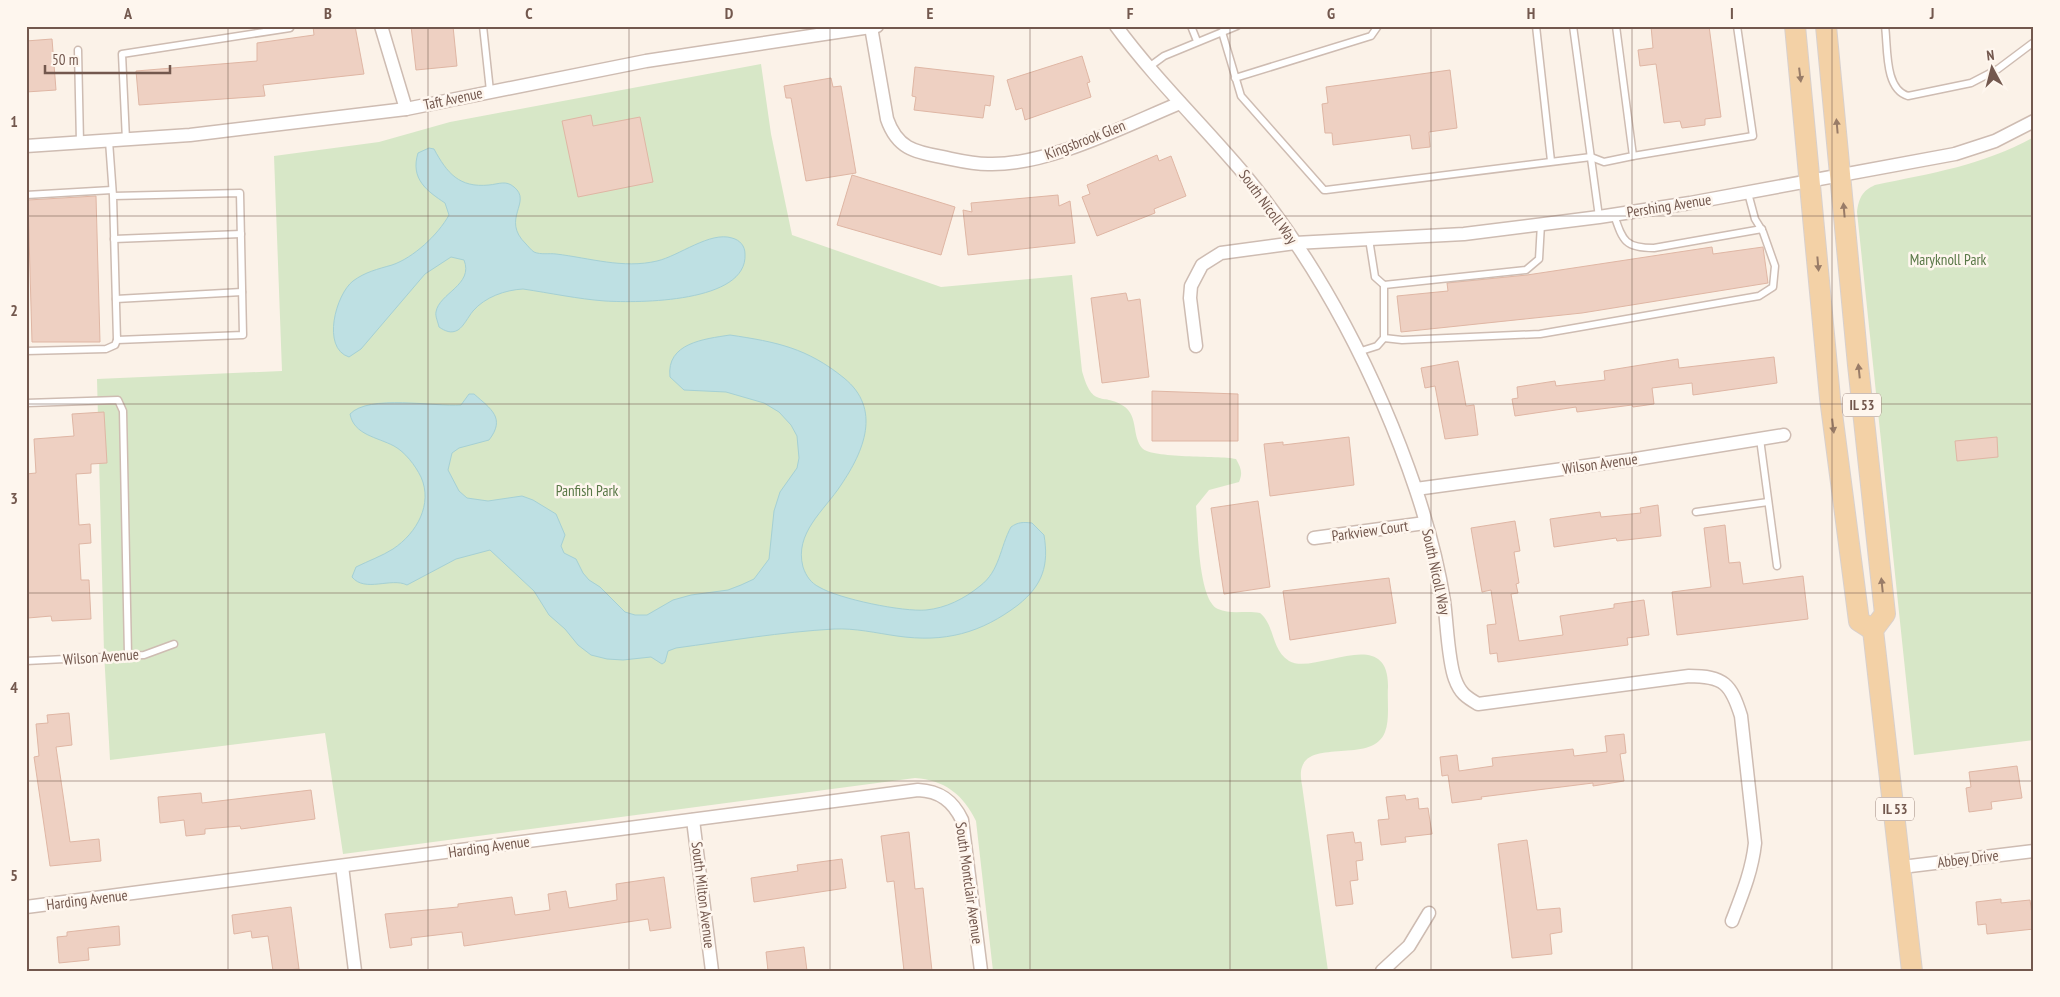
<svg xmlns="http://www.w3.org/2000/svg" width="2060" height="997" font-family="'PT Sans Narrow',sans-serif">
  <style>
    .green { fill: #d7e7c7 }
    .water { fill: #bee0e3; stroke: #a5d0d4 }
    .building { fill: #eed0c2; stroke: #dfb6a4 }
    .lines { fill: none; stroke-linecap: round; stroke-linejoin: round }
    .lane-casing { stroke: #cebcb2; stroke-width: 9 }
    .street-casing { stroke: #cebcb2; stroke-width: 15 }
    .primary-casing { stroke: #d8d0cd; stroke-width: 22 }
    .lane { stroke: #fff; stroke-width: 6 }
    .street { stroke: #fff; stroke-width: 12 }
    .primary { stroke: #f3d1a6; stroke-width: 20 }
    .oneway { fill: #997c68 }
    .grid { fill: none; stroke: #73584e; stroke-width: 1; stroke-opacity: 0.55 }
    .labels { text-anchor: middle; stroke-width: 5; stroke-linejoin: round; paint-order: stroke }
    .shield { fill: #fef6ee; stroke: #9d877e; stroke-width: 1 }
    .shield-label { font-size: 14px; font-weight: bold; fill: #73584e }
    .street-label { font-size: 15px; fill: #73584e; stroke: #fef6ee }
    .park-label { font-size: 15px; fill: #597847; stroke: #fef6ee }
    .neatline { fill: none; stroke: #73584e; stroke-width: 2 }
    .grid-label { font-size: 16px; text-anchor: middle; font-weight: bold; fill: #73584e }
  </style>
  <rect width="100%" height="100%" fill="#fbf2e8"/>
  <g class="green">
    <path d="M761,64L771,134L792,235L941,287L1072,275L1082,371C1093,411 1103,391 1125,407C1138,417 1132,436 1142,448C1152,459 1217,455 1236,459C1241,468 1243,473 1239,482L1209,490L1196,506C1198,527 1198,600 1218,609C1231,615 1246,610 1260,613C1275,625 1271,650 1289,661C1315,676 1389,623 1388,687C1387,701 1390,719 1385,732C1373,764 1311,739 1302,767C1300,772 1301,780 1302,785L1328,971H993L976,821C963,794 944,780 915,778L343,854L325,733L110,760L104,652L97,379L282,371L274,156L379,142L450,122Z"/>
    <path d="M2034,137V740L1914,755L1857,212C1859,198 1862,191 1875,185C1932,173 1981,166 2034,137Z"/>
  </g>
  <g class="water">
    <path d="M429,148L434,149C447,173 459,188 489,185C499,184 506,180 514,187C533,202 500,219 526,244C528,246 531,250 534,252C541,255 549,253 556,254C590,258 623,269 657,261C679,256 710,231 732,238C740,240 745,246 745,254C748,303 638,303 605,301C578,299 550,293 523,289C505,290 485,297 473,311C468,317 464,326 458,330C451,334 445,331 439,327C438,322 435,316 436,312C439,293 474,285 464,260L451,257L425,274L361,349L349,357C321,348 336,294 353,281C365,272 378,269 392,265C413,258 438,235 449,215L445,203C427,191 410,179 418,153Z"/>
    <path d="M730,335C777,342 807,348 844,378C882,409 864,451 841,485C824,511 794,533 803,567C806,576 811,583 819,587C839,599 903,612 926,610C946,608 964,599 980,586C1000,571 1000,547 1011,527C1018,522 1023,522 1032,523L1044,535C1049,565 1043,585 1018,605C981,633 945,643 897,636C876,633 855,628 834,629C781,632 728,641 676,648L668,651L665,662L662,664L651,657L623,660L607,659L591,655L578,645L565,629L549,615L534,591L490,550L456,559L407,585C391,577 365,593 352,577L356,567C368,561 382,556 393,549C417,533 433,504 421,477C415,465 405,452 394,446C377,437 354,435 350,414C369,394 434,407 461,405L469,394H474C491,409 506,418 489,440L459,448L452,453L448,470L459,491L467,498L488,501L522,496L533,500L556,514L565,535L561,546L564,553L576,559L583,573L589,580L600,587L625,612L635,615H647L673,600L691,595L728,590L741,585L754,579L769,559L774,511L780,492L797,468L799,458L797,436L791,425L779,412L764,403L726,392L684,390L670,377C666,343 704,339 730,335Z"/>
  </g>
  <g class="building">
    <polygon points="313,26 355,26 364,74 263,85 265,96 139,105 136,71 257,61 257,43 314,35"/>
    <polygon points="411,26 453,26 457,66 416,70"/>
    <polygon points="1651,26 1709,26 1721,117 1705,119 1705,125 1682,128 1680,121 1664,123 1656,64 1640,66 1638,50 1653,48"/>
    <polygon points="52,39 56,90 26,92 26,41"/>
    <polygon points="1082,56 1090,82 1087,83 1091,97 1025,120 1022,108 1016,110 1007,80"/>
    <polygon points="915,67 994,76 990,106 985,105 983,118 914,110 916,97 912,96"/>
    <polygon points="1450,70 1457,128 1429,132 1430,147 1412,149 1410,135 1333,145 1332,133 1325,133 1322,104 1328,103 1326,87"/>
    <polygon points="831,78 833,87 841,86 856,173 806,181 791,98 786,98 784,86"/>
    <polygon points="591,115 593,126 640,117 653,182 578,197 562,121"/>
    <polygon points="1157,155 1159,161 1171,156 1186,196 1154,209 1155,213 1097,236 1082,197 1090,194 1087,185"/>
    <polygon points="852,175 955,207 941,255 837,225"/>
    <polygon points="1058,195 1059,206 1070,201 1075,243 968,255 963,210 972,212 971,203"/>
    <polygon points="96,196 100,342 32,342 28,200"/>
    <polygon points="1712,247 1713,254 1763,247 1768,283 1582,313 1401,332 1397,296 1448,291 1447,283 1527,275"/>
    <polygon points="1126,293 1128,301 1140,299 1149,377 1102,383 1091,298"/>
    <polygon points="1774,357 1777,383 1693,395 1692,383 1652,388 1654,404 1633,407 1632,405 1577,412 1576,407 1515,416 1512,399 1518,398 1517,387 1555,381 1556,386 1605,380 1604,371 1678,359 1679,368"/>
    <polygon points="1458,361 1466,406 1474,405 1478,435 1445,439 1435,386 1425,388 1421,368"/>
    <polygon points="1152,391 1238,394 1238,441 1152,441"/>
    <polygon points="104,412 107,463 91,464 91,473 76,474 79,525 90,524 91,543 79,544 81,580 89,580 91,619 52,621 51,616 28,618 26,474 36,473 34,439 74,436 72,414"/>
    <polygon points="1349,437 1354,485 1270,496 1264,444 1283,442 1283,445"/>
    <polygon points="1997,437 1998,457 1957,461 1955,441"/>
    <polygon points="1258,501 1270,587 1224,594 1211,508"/>
    <polygon points="1658,505 1661,536 1617,541 1616,538 1554,547 1550,519 1600,512 1601,517 1641,513 1640,508"/>
    <polygon points="1515,521 1520,551 1514,552 1519,583 1516,584 1518,593 1511,594 1519,641 1563,635 1560,616 1614,608 1614,604 1644,600 1649,635 1627,638 1628,645 1498,662 1497,653 1490,654 1487,625 1496,624 1491,590 1482,592 1471,528"/>
    <polygon points="1725,525 1729,563 1740,562 1743,584 1803,576 1808,619 1677,635 1672,592 1711,587 1704,528"/>
    <polygon points="1389,578 1396,623 1290,640 1283,591"/>
    <polygon points="69,713 72,745 56,747 70,842 99,839 101,861 50,866 34,757 39,756 36,724 48,723 47,715"/>
    <polygon points="1624,734 1626,753 1620,754 1624,781 1593,786 1593,783 1481,797 1482,799 1452,803 1448,775 1442,776 1440,757 1457,755 1459,771 1493,766 1492,758 1573,749 1574,756 1607,752 1605,736"/>
    <polygon points="2017,766 2022,798 1991,802 1992,809 1969,812 1966,788 1971,787 1969,772"/>
    <polygon points="311,790 315,819 241,829 240,826 205,829 205,834 186,836 184,820 160,823 158,797 201,793 202,803"/>
    <polygon points="1405,795 1406,800 1418,798 1419,809 1428,808 1432,834 1405,837 1406,842 1381,845 1378,820 1389,819 1386,797"/>
    <polygon points="909,832 915,889 923,888 932,971 904,971 894,881 887,882 881,836"/>
    <polygon points="1353,832 1355,843 1361,842 1363,860 1356,861 1358,880 1350,881 1353,904 1336,906 1327,835"/>
    <polygon points="1527,840 1537,910 1560,908 1562,932 1550,934 1552,954 1512,958 1498,844"/>
    <polygon points="842,859 846,888 754,902 751,878 798,871 797,865"/>
    <polygon points="664,877 671,928 650,931 648,919 464,946 462,932 411,938 412,945 390,948 385,914 458,907 458,904 512,897 515,915 550,910 548,894 566,891 569,908 617,900 616,884"/>
    <polygon points="2001,899 2001,903 2030,900 2034,929 1987,934 1986,924 1978,925 1976,902"/>
    <polygon points="291,907 299,969 273,971 268,936 252,938 251,931 234,934 232,915"/>
    <polygon points="119,926 120,945 88,948 89,960 59,963 57,937 67,936 67,932"/>
    <polygon points="804,947 807,971 768,971 766,952"/>
  </g>
  <g class="lines">
    <defs>
      <g id="lane">
        <polyline points="483,26 490,91"/>
        <polyline points="1191,26 1197,41"/>
        <polyline points="1536,26 1551,161"/>
        <polyline points="1573,26 1599,217"/>
        <path d="M1885,26C1888,47 1884,89 1908,96L1971,83L1998,69L2034,42"/>
        <polyline points="1222,32 1241,96 1324,190 1326,190 1591,157 1604,162 1633,156 1616,26"/>
        <polyline points="78,50 80,143"/>
        <polyline points="1149,67 1164,56 1237,26"/>
        <polyline points="1235,78 1371,36 1378,26"/>
        <polyline points="126,140 122,54 290,28 291,26"/>
        <polyline points="109,141 113,196 240,193 243,335 117,340 113,196"/>
        <polyline points="1633,156 1753,136 1737,26"/>
        <polyline points="26,195 112,190"/>
        <path d="M1614,215C1623,241 1625,248 1654,248L1762,229"/>
        <polyline points="114,239 241,234"/>
        <polyline points="1369,239 1375,277 1384,285 1526,270 1539,259 1541,224"/>
        <polyline points="116,299 242,292"/>
        <polyline points="1384,338 1402,340 1540,334 1759,296 1773,287 1775,266 1763,232 1755,219 1748,193"/>
        <polyline points="26,351 106,349 115,345 117,340"/>
        <polyline points="1358,352 1377,346 1384,338 1384,285"/>
        <polyline points="26,403 118,400 123,411 128,655"/>
        <polyline points="1760,439 1777,566"/>
        <polyline points="1696,512 1768,502"/>
        <polyline points="26,661 144,655 174,644"/>
      </g>
      <g id="street">
        <polyline points="381,26 406,109"/>
        <path d="M1116,26C1155,79 1203,125 1245,175C1321,267 1378,378 1416,490C1428,526 1438,564 1444,601C1447,623 1448,661 1455,679C1460,693 1466,697 1478,704L1689,676C1724,676 1731,684 1741,716L1755,843C1752,871 1742,895 1732,921"/>
        <path d="M871,27L887,119C897,148 914,152 942,157C957,160 972,164 988,164C1048,166 1124,126 1180,103"/>
        <polyline points="26,146 190,135 406,109 646,61 877,26"/>
        <polyline points="1196,346 1190,298 1191,286 1202,265 1221,253 1295,243 1464,234 1599,217 1690,203 1955,154 1995,141 2034,121"/>
        <polyline points="1416,489 1636,459 1784,435"/>
        <polyline points="1314,538 1425,523"/>
        <polyline points="693,820 712,971"/>
        <polyline points="342,866 355,971"/>
        <polyline points="1902,867 2034,851"/>
        <path d="M26,907L918,790C940,791 953,801 962,820L981,971"/>
        <polyline points="1382,971 1409,946 1429,913"/>
      </g>
      <g id="primary">
        <polyline points="1795,26 1830,398 1859,621 1873,630"/>
        <polyline points="1826,26 1858,365 1885,614 1873,630 1912,971"/>
      </g>
    </defs>
    <use href="#lane" class="lane-casing"/>
    <use href="#street" class="street-casing"/>
    <use href="#primary" class="primary-casing"/>
    <use href="#lane" class="lane"/>
    <use href="#street" class="street"/>
    <use href="#primary" class="primary"/>
  </g>
  <defs><path id="oneway-solid" d="M-6-.8H1V-3.2L6.5 0L1 3.2V.8H-6Z" transform="scale(1.25)"/></defs>
  <g class="oneway">
    <use href="#oneway-solid" transform="translate(1800 75) rotate(83)"/>
    <use href="#oneway-solid" transform="translate(1837 126) rotate(-95)"/>
    <use href="#oneway-solid" transform="translate(1844 210) rotate(-95)"/>
    <use href="#oneway-solid" transform="translate(1818 264) rotate(85)"/>
    <use href="#oneway-solid" transform="translate(1859 371) rotate(-96)"/>
    <use href="#oneway-solid" transform="translate(1833 426) rotate(83)"/>
    <use href="#oneway-solid" transform="translate(1882 585) rotate(-96)"/>
  </g>
  <path class="grid" d="M228,26V971M428,26V971M629,26V971M830,26V971M1030,26V971M1230,26V971M1431,26V971M1632,26V971M1832,26V971M26,216H2034M26,404H2034M26,593H2034M26,781H2034"/>
  <g class="labels">
    <g class="shield">
      <rect x="1843" y="393.5" width="38" height="23" rx="4"/>
      <rect x="1876" y="797.5" width="38" height="23" rx="4"/>
    </g>
    <g class="shield-label">
      <text x="1862" y="410">IL 53</text>
      <text x="1895" y="814">IL 53</text>
    </g>
    <g class="street-label">
      <text transform="translate(453 99) rotate(-12)" y="5">Taft Avenue</text>
      <text transform="translate(1085 140) rotate(-21)" y="5">Kingsbrook Glen</text>
      <text transform="translate(1669 206) rotate(-9)" y="5">Pershing Avenue</text>
      <text transform="translate(1268 207) rotate(54)" y="5">South Nicoll Way</text>
      <text transform="translate(1600 464) rotate(-8)" y="5">Wilson Avenue</text>
      <text transform="translate(1370 531) rotate(-8)" y="5">Parkview Court</text>
      <text transform="translate(1436 572) rotate(78)" y="5">South Nicoll Way</text>
      <text transform="translate(101 657) rotate(-4)" y="5">Wilson Avenue</text>
      <text transform="translate(489 847) rotate(-8)" y="5">Harding Avenue</text>
      <text transform="translate(1968 859) rotate(-7)" y="5">Abbey Drive</text>
      <text transform="translate(969 883) rotate(82)" y="5">South Montclair Avenue</text>
      <text transform="translate(703 895) rotate(83)" y="5">South Milton Avenue</text>
      <text transform="translate(87 900) rotate(-7)" y="5">Harding Avenue</text>
    </g>
    <g class="park-label">
      <text x="1948" y="265">Maryknoll Park</text>
      <text x="587" y="496">Panfish Park</text>
    </g>
  </g>
  <rect width="2060" height="997" fill="none" stroke="#fef6ee" stroke-width="55"/>
  <g transform="translate(1992 68) rotate(353)" stroke="#fef6ee" stroke-width="4" paint-order="stroke">
  <path d="M0-4L9 19L0 12L-9 19Z" fill="#73584e"/>
  <text y="-8" font-size="14" font-weight="bold" text-anchor="middle" fill="#73584e">N</text>
  </g>
  <path d="M45 65v8h125v-8" fill="none" stroke="#73584e" stroke-width="2.5"/>
  <text x="52" y="65" font-size="15" fill="#73584e" stroke="#fef6ee" stroke-width="4" paint-order="stroke">50 m</text>
  <rect x="28" y="28" width="2004" height="942" class="neatline"/>
  <g class="grid-label">
    <text x="128" y="19">A</text>
    <text x="328" y="19">B</text>
    <text x="529" y="19">C</text>
    <text x="729" y="19">D</text>
    <text x="930" y="19">E</text>
    <text x="1130" y="19">F</text>
    <text x="1331" y="19">G</text>
    <text x="1531" y="19">H</text>
    <text x="1732" y="19">I</text>
    <text x="1932" y="19">J</text>
    <text x="14" y="127">1</text>
    <text x="14" y="316">2</text>
    <text x="14" y="504">3</text>
    <text x="14" y="693">4</text>
    <text x="14" y="881">5</text>
  </g>
</svg>
